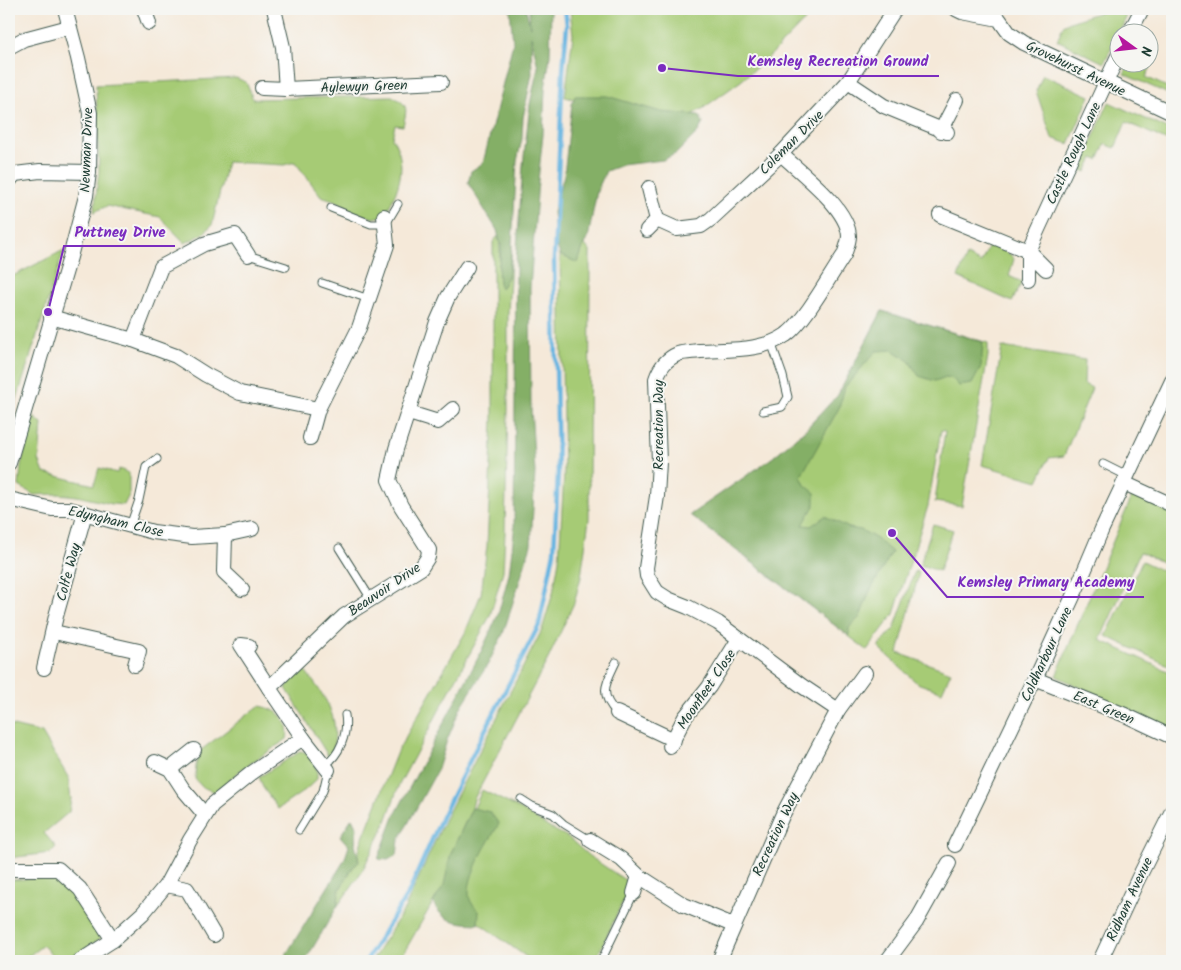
<svg xmlns="http://www.w3.org/2000/svg" width="1181" height="970" font-family="Kalam,sans-serif">
  <style>
    .green { fill: #a6cb75; stroke: #628454 }
    .forest { fill: #84af66; stroke: #52764d }
    .lines { fill: none; stroke-linecap: round; stroke-linejoin: round }
    .stream { stroke: #67b5e1; stroke-width: 4.5 }
    .lane-casing { stroke: #3f574d; stroke-width: 9 }
    .street-casing { stroke: #3f574d; stroke-width: 16 }
    .lane { stroke: #fff; stroke-width: 7 }
    .street { stroke: #fff; stroke-width: 14 }
    .labels { text-anchor: middle; stroke-width: 4; stroke-linejoin: round; paint-order: stroke }
    .street-label { font-size: 14px; fill: #1f3d34; stroke: #f6f6f2 }
    .leader { fill: none; stroke: #7b2cbf; stroke-width: 2 }
    .callout-dot { fill: #7b2cbf; stroke: #f6f6f2; stroke-width: 2 }
    .callout-label { font-size: 15px; text-anchor: middle; font-weight: bold; fill: #7b2cbf; stroke: #f6f6f2; stroke-width: 4; stroke-linejoin: round; paint-order: stroke }
  </style>
  <rect width="100%" height="100%" fill="#f6f6f2"/>
  <filter id="ink" filterUnits="userSpaceOnUse"><feTurbulence type="fractalNoise" baseFrequency=".02" numOctaves="2"/><feDisplacementMap in="SourceGraphic" scale="10" xChannelSelector="R" yChannelSelector="G"/><feConvolveMatrix kernelMatrix="1 2 1 2 8 2 1 2 1" color-interpolation-filters="sRGB"/></filter>
  <filter id="wash" filterUnits="userSpaceOnUse"><feTurbulence type="fractalNoise" baseFrequency=".0096" numOctaves="4" result="noise"/><feDisplacementMap in="SourceGraphic" scale="20" xChannelSelector="R" yChannelSelector="G"/><feGaussianBlur stdDeviation="1.12" result="paint"/><feColorMatrix in="noise" values="0 0 0 0 0 0 0 0 0 0 0 0 0 0 0 0 0 1.4 0 .05"/><feComposite in="paint" operator="in"/></filter>
  <g filter="url(#wash)">
    <rect width="100%" height="100%" fill="#f5e9d9"/>
    <g class="green">
      <polygon points="570,9 816,9 771,55 741,81 702,109 678,122 565,97 573,35"/>
      <polygon points="1109,9 1127,16 1104,63 1057,40 1064,24"/>
      <polygon points="1149,56 1155,59 1146,77 1171,89 1168,94 1124,74 1129,63 1148,62"/>
      <polygon points="1043,75 1090,96 1069,144 1052,138 1036,91"/>
      <path d="M236,78L246,82L253,99L392,96C409,105 407,108 403,126L395,125L392,138C409,164 399,191 384,216L373,218L353,212L336,201L321,196L295,162L284,165L227,162L212,225L203,234L185,243L160,217L107,206L94,212L99,171L96,85Z"/>
      <polygon points="1109,102 1172,131 1172,143 1126,122 1115,148 1105,144 1098,160 1093,158 1086,172 1079,169"/>
      <path d="M498,236C504,254 494,272 501,288L508,277L512,245L508,313V410L505,533L503,571L490,616L399,785L384,827L361,873L337,907L340,889L353,867L359,862L358,855L361,843L397,752L465,633L481,594L487,546L493,418V242Z"/>
      <polygon points="584,244 590,251 589,519 581,577 574,603 549,657 474,799 472,808 451,853 451,860 482,790 522,810 548,827 568,837 589,856 631,884 595,961 532,961 476,921 451,907 436,897 399,961 372,961 405,908 445,819 542,630 553,593 559,560 564,474 560,255 578,262"/>
      <polygon points="992,245 1010,254 1014,259 1009,276 1022,282 1012,302 958,277 967,256 981,263 989,246"/>
      <polygon points="64,250 9,424 9,278"/>
      <polygon points="882,311 988,343 988,356 962,506 935,502 945,431 941,430 928,506 894,614 867,650 690,515 772,458 806,429 838,395"/>
      <polygon points="1002,347 1085,360 1084,384 1092,388 1064,456 1049,458 1038,481 982,465"/>
      <polygon points="34,417 42,424 39,460 44,473 94,485 99,468 117,473 119,469 129,473 129,495 124,505 112,504 77,496 58,494 34,495 19,486 21,465"/>
      <polygon points="1133,494 1172,513 1172,567 1140,552 1100,640 1172,673 1172,730 1056,676"/>
      <polygon points="933,524 953,530 939,571 920,565"/>
      <polygon points="1142,561 1172,575 1172,667 1106,636"/>
      <polygon points="915,571 919,573 898,653 951,672 942,692 917,683 878,647 894,629"/>
      <path d="M304,669C321,692 339,712 334,744C333,749 333,755 330,759L286,688L296,673Z"/>
      <path d="M259,706C276,708 291,719 287,739L242,769L215,792L202,787L195,779L196,765L201,750Z"/>
      <polygon points="9,725 42,733 68,777 71,799 69,812 44,833 56,847 50,853 9,858"/>
      <polygon points="301,751 311,755 317,770 317,779 304,791 278,809 264,789 259,777"/>
      <polygon points="42,878 58,881 71,890 100,932 100,939 66,961 56,961 43,945 22,961 9,961 9,880"/>
    </g>
    <g class="forest">
      <path d="M510,9H526L530,27L529,9H551L550,56L545,89L543,135L538,181L530,288L531,408L535,472L531,545L503,634L488,664L461,707L447,740L438,769L399,840L397,855L388,860L378,859L394,817L479,656L498,615L509,574L514,532L516,262L523,165L530,104L538,67L531,36L532,74L523,118L522,139L517,161L512,245L508,277L501,289C495,275 501,261 501,246C500,241 498,235 497,230L468,183L471,171L483,163L513,43Z"/>
      <polygon points="575,96 607,96 661,112 699,115 703,123 698,132 677,153 663,160 622,165 606,171 597,191 588,238 584,244 578,263 560,255 556,243 553,212 564,175 572,104"/>
      <polygon points="882,311 983,342 981,367 972,384 959,386 953,379 946,377 935,381 919,376 909,361 892,350 876,351 845,387 839,408 801,476 805,485 815,493 815,504 803,525 811,526 825,516 849,528 861,530 877,539 892,552 869,593 860,617 849,628 849,636 690,515 772,458 806,429 838,395"/>
      <path d="M472,808L490,812L499,824C489,841 461,883 471,902C473,905 476,908 479,911L478,924C457,923 443,922 433,903L444,885L451,853Z"/>
      <polygon points="352,818 357,828 355,844 359,862 353,867 340,889 337,907 305,961 282,961 344,861 349,846 340,836"/>
    </g>
    <g class="lines">
      <polyline class="stream" points="366,961 409,892 442,817 478,744 539,625 554,552 558,474 554,258 563,71 567,25 565,9"/>
    </g>
  </g>
  <g filter="url(#ink)">
    <g class="lines">
      <defs>
        <g id="lane">
          <polyline points="331,208 371,224 386,224 398,204"/>
          <polyline points="248,255 286,267"/>
          <polyline points="322,283 369,299"/>
          <polyline points="763,411 782,407 788,397 783,376 771,342"/>
          <polyline points="1103,464 1127,476"/>
          <polyline points="130,526 139,500 146,467 157,459"/>
          <polyline points="339,548 371,599"/>
          <path d="M616,662C606,683 598,694 617,713"/>
          <path d="M324,766C340,755 348,734 345,715"/>
          <polyline points="521,799 532,806 553,814 564,824 590,840"/>
          <polyline points="299,830 323,791 328,770"/>
          <polyline points="601,961 634,893"/>
        </g>
        <g id="street">
          <polyline points="144,9 149,23"/>
          <polyline points="956,9 962,12 999,19 1009,33 1024,43 1172,113"/>
          <polyline points="1130,32 1142,9"/>
          <polyline points="9,47 24,39 69,27"/>
          <polyline points="848,82 884,106 947,132"/>
          <polyline points="262,88 286,89 283,47 274,9"/>
          <polyline points="286,89 441,82"/>
          <polyline points="941,131 957,100"/>
          <path d="M781,154C801,173 848,208 849,236C849,242 846,249 844,255C829,277 806,320 786,335C761,352 729,349 700,351C693,352 684,352 678,354C666,359 660,367 656,379L659,462L657,496L646,568L647,576L657,592L668,599L688,607L718,623L802,686L838,710"/>
          <polyline points="9,181 15,174 40,171 89,172"/>
          <polyline points="940,215 1028,251 1046,269"/>
          <polyline points="657,220 677,229 701,226 711,219 781,154 848,82 895,9"/>
          <polyline points="647,230 657,220 649,188"/>
          <polyline points="1028,279 1028,251 1118,56"/>
          <polyline points="51,317 133,340 176,356 206,375 240,393 318,409"/>
          <polyline points="133,340 161,267 204,244 235,235 248,255"/>
          <polyline points="409,413 438,422 453,409"/>
          <polyline points="310,438 318,409 359,328 387,245 384,216"/>
          <polyline points="9,463 70,257 86,196 89,172 90,113 78,58 65,9"/>
          <polyline points="1124,483 1172,505"/>
          <polyline points="9,499 52,509 69,509 153,532 192,537 225,535 252,529"/>
          <polyline points="225,535 224,572 242,589"/>
          <polyline points="54,632 139,651 135,665"/>
          <polyline points="249,646 241,645 269,688"/>
          <polyline points="44,668 56,616 85,513"/>
          <polyline points="1035,679 1125,715 1172,737"/>
          <polyline points="617,713 674,740"/>
          <polyline points="303,738 328,770"/>
          <polyline points="670,746 685,717 709,687 739,639"/>
          <polyline points="155,762 170,769 183,789 205,815"/>
          <polyline points="170,769 194,750"/>
          <polyline points="590,840 621,859 639,876 684,905 733,925"/>
          <polyline points="955,845 1035,679 1080,581 1102,529 1172,381"/>
          <polyline points="9,869 58,869 80,889 113,940"/>
          <polyline points="166,885 187,889 214,935"/>
          <polyline points="634,893 639,876"/>
          <polyline points="80,961 113,940 143,913 166,885 190,840 212,805 253,772 303,738 269,688 344,616 421,568 428,557 429,550 401,506 389,480 396,449 437,322 448,297 467,267"/>
          <polyline points="719,961 782,816 838,710 865,673"/>
          <polyline points="887,961 916,922 949,863"/>
          <polyline points="1100,961 1138,879 1172,811"/>
        </g>
      </defs>
      <use href="#lane" class="lane-casing"/>
      <use href="#street" class="street-casing"/>
      <use href="#lane" class="lane"/>
      <use href="#street" class="street"/>
    </g>
  </g>
  <g class="labels">
    <g class="street-label">
      <text transform="translate(1076 68) rotate(26)" y="5">Grovehurst Avenue</text>
      <text transform="translate(364 86) rotate(-2)" y="5">Aylewyn Green</text>
      <text transform="translate(791 142) rotate(-45)" y="5">Coleman Drive</text>
      <text transform="translate(86 150) rotate(-88)" y="5">Newman Drive</text>
      <text transform="translate(1073 153) rotate(-65)" y="5">Castle Rough Lane</text>
      <text transform="translate(658 425) rotate(-90)" y="5">Recreation Way</text>
      <text transform="translate(116 521) rotate(13)" y="5">Edyngham Close</text>
      <text transform="translate(68 572) rotate(-75)" y="5">Colfe Way</text>
      <text transform="translate(384 589) rotate(-34)" y="5">Beauvoir Drive</text>
      <text transform="translate(1046 654) rotate(-65)" y="5">Coldharbour Lane</text>
      <text transform="translate(706 689) rotate(-56)" y="5">Moonfleet Close</text>
      <text transform="translate(1104 707) rotate(23)" y="5">East Green</text>
      <text transform="translate(775 834) rotate(-65)" y="5">Recreation Way</text>
      <text transform="translate(1129 899) rotate(-65)" y="5">Ridham Avenue</text>
    </g>
  </g>
  <path class="leader" d="M662 68L738 76H939M48 312L64 246H175M892 533L947 597H1144"/>
  <g class="callout-dot">
    <circle cx="662" cy="68" r="5"/>
    <circle cx="48" cy="312" r="5"/>
    <circle cx="892" cy="533" r="5"/>
  </g>
  <g class="callout-label">
    <text x="838" y="66">Kemsley Recreation Ground</text>
    <text x="120" y="237">Puttney Drive</text>
    <text x="1046" y="587">Kemsley Primary Academy</text>
  </g>
  <rect width="1181" height="970" fill="none" stroke="#f6f6f2" stroke-width="30"/>
  <g transform="translate(1134 48) rotate(105)"><circle r="24" fill="#f6f6f2" stroke="#a0aca6"/>
  <path d="M0-4L9 19L0 12L-9 19Z" fill="#b5179e"/>
  <text y="-8" font-size="14" font-weight="bold" text-anchor="middle" fill="#1f3d34">N</text>
  </g>
</svg>
